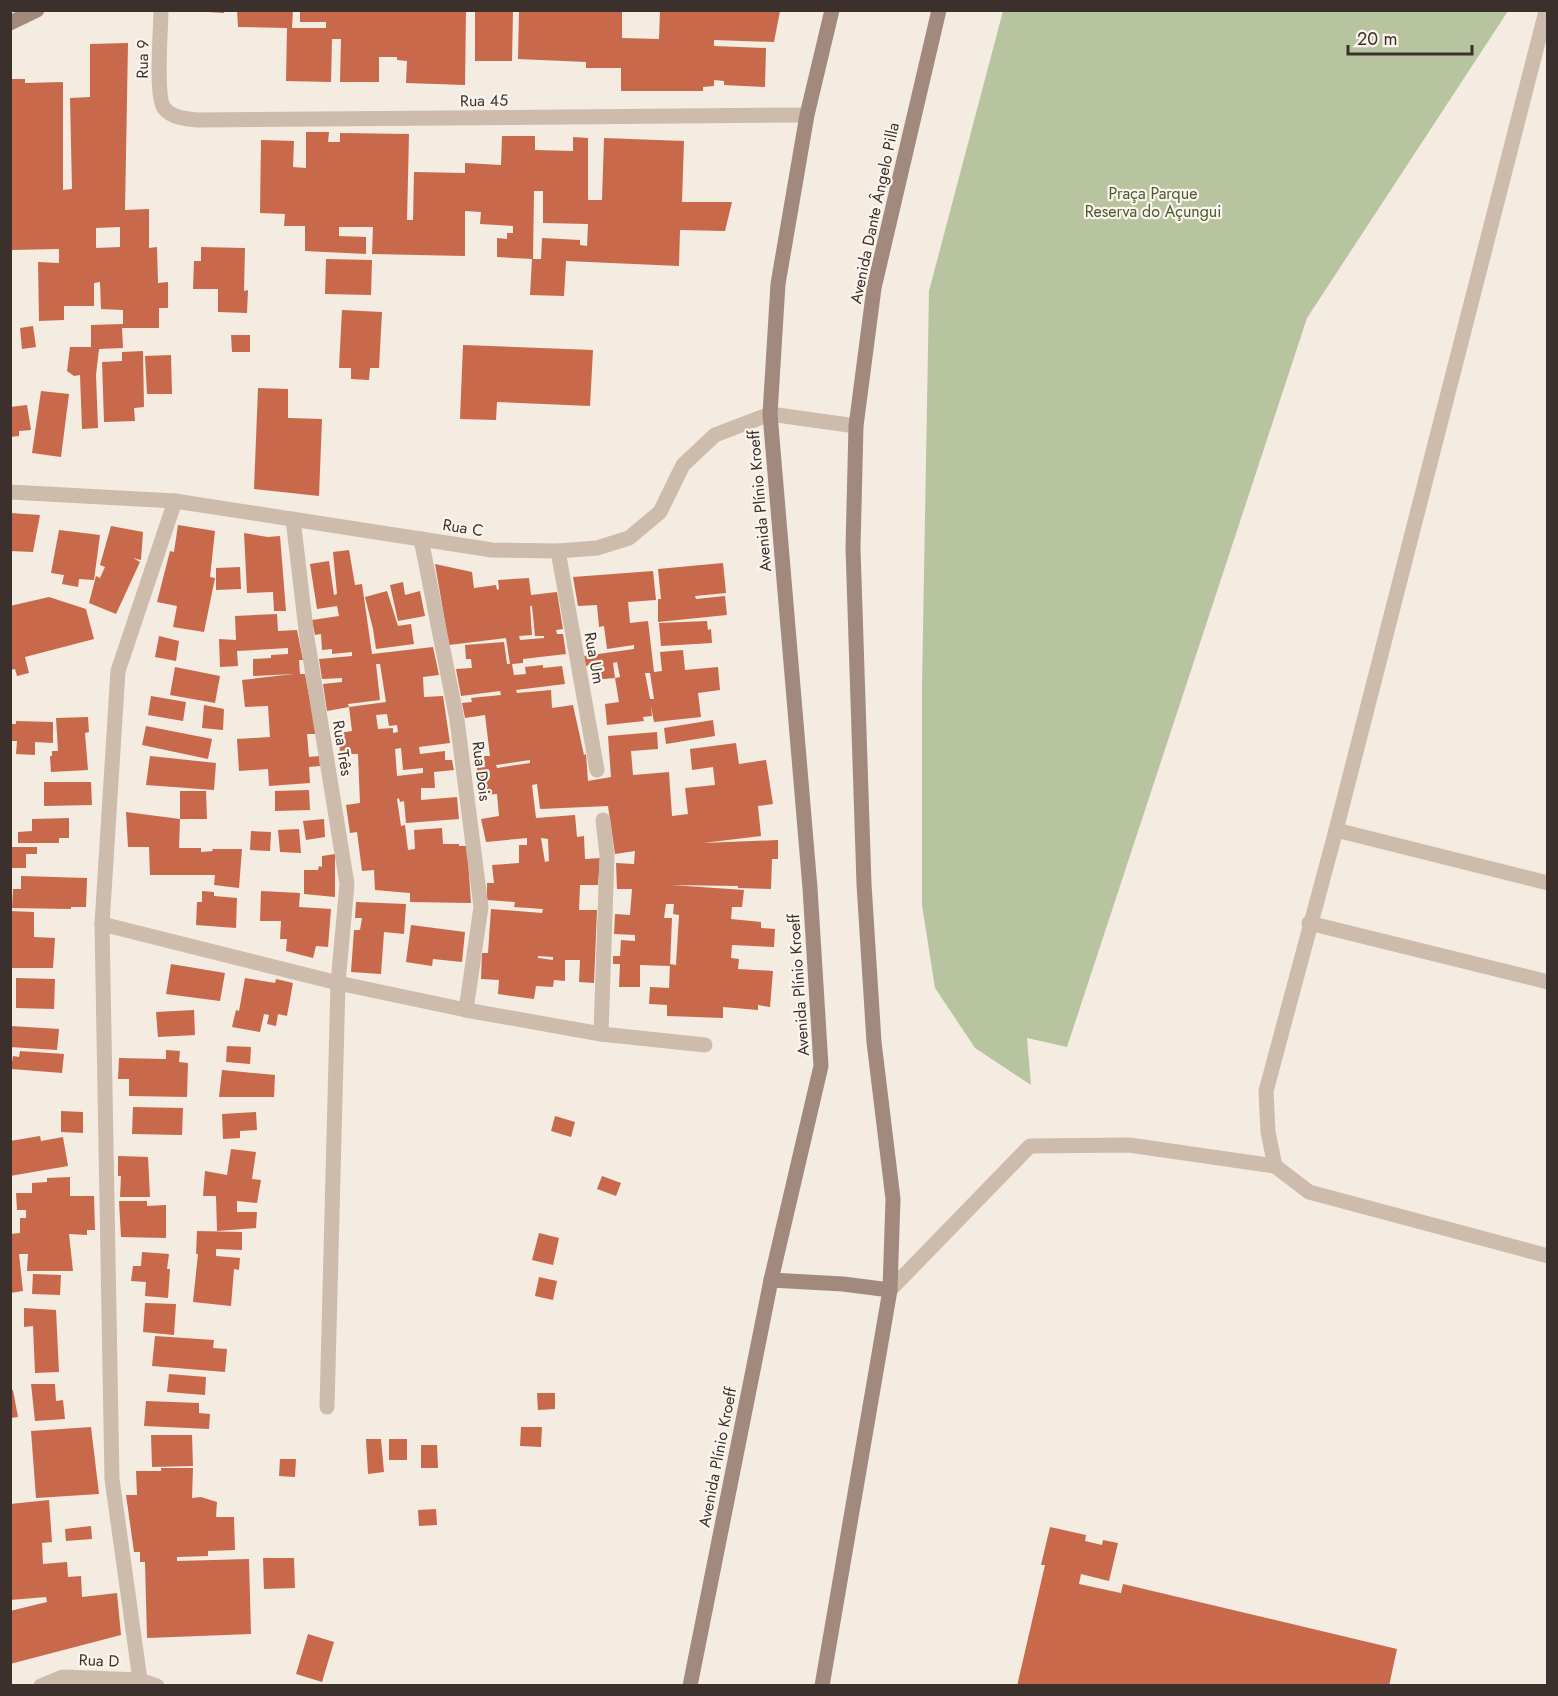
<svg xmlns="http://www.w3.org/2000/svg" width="1558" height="1696" font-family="Jost,sans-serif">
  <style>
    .green { fill: #b8c4a0 }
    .building { fill: #c8694b; fill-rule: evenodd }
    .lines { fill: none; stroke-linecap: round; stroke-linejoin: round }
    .lane { stroke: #cdbbac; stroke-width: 15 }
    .street { stroke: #cdbbac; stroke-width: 15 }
    .secondary { stroke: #a18a7d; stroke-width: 15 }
    .labels { text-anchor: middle; stroke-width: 4.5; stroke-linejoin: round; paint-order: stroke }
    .street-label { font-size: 16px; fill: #3b302b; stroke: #fbf5ee }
    .park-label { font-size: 16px; fill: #4a5a2e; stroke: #fbf5ee }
  </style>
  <rect width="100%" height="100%" fill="#f4ebe1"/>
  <polygon class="green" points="1003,11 1508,11 1307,318 1067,1047 1027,1038 1031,1085 975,1048 935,988 922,905 922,686 929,291"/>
  <g class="building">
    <polygon points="207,10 224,10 224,13 207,12"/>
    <polygon points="237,10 293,10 292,28 326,28 326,22 300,22 300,10 466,10 465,85 406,83 407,61 397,60 397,57 379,57 379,82 340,82 341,39 332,39 331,82 286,81 287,28 238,27"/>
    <polygon points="475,10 513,10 512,61 475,61"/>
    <polygon points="519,10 622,10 622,38 659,39 660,10 780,11 774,42 714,40 714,46 766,48 765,87 724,85 724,81 714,80 714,86 703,87 703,91 621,91 621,68 586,68 586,62 518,59"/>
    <path d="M128,43L125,210L149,209V248L157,247L158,283L168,282V308H159V328H122L123,348L99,349L96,375L98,428L82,429L80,375L74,376L67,371L70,347H91V325L123,324V310L101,309L100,282L94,283V306H64V320L39,321L38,262L59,263V249L11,250L10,79H25V83L63,82V190L72,189L70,98L90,97V44ZM120,227V247L96,248V228Z"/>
    <path d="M306,132H329L328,142H340V133L409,134L407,220H413L414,172L465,173V163L501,165L502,136H535V150L573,151V137L588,138V200H602L604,138L684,141L682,202H732L725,231L680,230L679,266L566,261L564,296L530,295L532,259L497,257V238L507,239V233H513V226L480,224L481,212L465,211V256L372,254L373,227H339V236L366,237V254L305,251V226H284L285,214L260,213L261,140L294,141L293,167L306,168ZM534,191H543V223L588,224L587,246L580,245V240L542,238L541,259H533Z"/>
    <polygon points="201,247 245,248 244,291 248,290 247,313 218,312 218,289 193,289 194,261 201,261"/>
    <polygon points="326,259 372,260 371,295 325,294"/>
    <polygon points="342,310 382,312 379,368 370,368 369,380 351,379 351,368 339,368"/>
    <polygon points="33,326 36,347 22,349 20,328"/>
    <polygon points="231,335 250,335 250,352 232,352"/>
    <polygon points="463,345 593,350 590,406 497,402 496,420 460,419"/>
    <polygon points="143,351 144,407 134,408 135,421 104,422 102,362 122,361 122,352"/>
    <polygon points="171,355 172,394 147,394 145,356"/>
    <polygon points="258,388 288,389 288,418 322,419 319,496 254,489"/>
    <polygon points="41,391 69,394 61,457 32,453"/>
    <polygon points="27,405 31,430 19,431 19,436 10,437 10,407"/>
    <polygon points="10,513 40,515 33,552 10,551"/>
    <polygon points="178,525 215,531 210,577 215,578 204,632 173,627 177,606 157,602 170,551 174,552"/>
    <polygon points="111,526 143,532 141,560 133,558 140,562 116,614 89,603 96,576 100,578 105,567 100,565"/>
    <polygon points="59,530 100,535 94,580 79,579 78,587 62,584 64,575 51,573"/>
    <polygon points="244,533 268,537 280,536 286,611 274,611 273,592 247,593"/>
    <path d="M349,550L355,585L362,584L372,654L433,647L439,675L423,677L424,697L443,696L450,743L419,747L420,754L445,751V760H452L454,770L434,772L435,788H421V800L457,797L459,819L406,823L404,801L400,802L399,798L397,799L401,826L405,825L408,850L415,849L414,830L442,828L443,844H459V846H467L471,903L410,902V893L375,890L374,870L362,871L357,832L350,833L346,805L360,803L358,754H340L339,733L352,731L349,707L327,711L323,684L342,682V678L322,679L319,659L352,656V652L332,654V649L322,650L321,634L315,635L312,620L339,616L337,606L317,609L310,564L329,561L334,595L337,594L333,552ZM376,664H380L386,702L349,707L348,704L380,700ZM387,714L389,726L397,725L398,732L393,733V728L378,729L376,715ZM401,748L403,770L423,768V773L397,776L395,749Z"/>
    <polygon points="723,563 726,593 695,596 696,599 725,596 727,615 658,622 658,599 661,599 658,569"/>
    <path d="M435,564L472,572L474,588L496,585L497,590L499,589L498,580L529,578L531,595L557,592L563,629L556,630L557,634H563L566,654L523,659V663L512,664L514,675L526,674L525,667L543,665V668L562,666L565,684L516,690L517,693L551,690L552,708L573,705L584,755L586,754L588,781L611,777L608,736L657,732L658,749L631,751L633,775L669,772L672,816L688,814L685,788L715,785L713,767L692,770L690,749L736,743L739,764L766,760L773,804L758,806L761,836L703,843L778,840V859H772L771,889L738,888V886L671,885L744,890L742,907H732L731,919L761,922V928L775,929L774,947L732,945L731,958L739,959L738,969L773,971L770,1007L758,1005V1010L723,1007V1018L667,1016V1005L649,1004L650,987L669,988L670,964L676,965L679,915L673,914L674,904H666L664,918H672L670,966L640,965V987H619L620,964H613V956H620L621,940L635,941V935L614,934L615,914L630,915L632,889H617L616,863L634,864L635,851L615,854L608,806L540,809L537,784L532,785L536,818L575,815L577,837L584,836L585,859L600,858L598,885H580L579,910H597L594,983L579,982L580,960H565V981L554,980L553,987L536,986L534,999L498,994L499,980L481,979L482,953H488L491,909L542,913L543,909L514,907L515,902L487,900V883H494L492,865L519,863V845H527V838L486,842L481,819L499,816L497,794L480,795L477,768L485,767L484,756H490L485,715L465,718L462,703L472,702L471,698L501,695L500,691L461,696L456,669L472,668L471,659H466L465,645L504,642L507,664H510L506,638L449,645ZM530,606H532L535,636H544V638L520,640L519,636L532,635ZM530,760V763L497,768L496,765ZM541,838L548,839L549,861L545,862ZM538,956L553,957V960L538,958Z"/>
    <polygon points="240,567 241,589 216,590 216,568"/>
    <path d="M653,571L656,600L628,602L630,623L648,621L654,672L662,671L660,652L683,650L685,670L718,667L720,690L698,693L701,717L654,722L651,706L652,716L643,717L644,721L607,725L605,704L619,702L615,678L620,677L617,662L613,663L615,678L593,680L590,665L586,666L584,656L634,649V645L607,649L604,626L599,627L597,605L578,606L573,577ZM645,673H650L654,699H650Z"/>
    <polygon points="403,582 405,595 420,591 425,616 398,621 390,585"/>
    <polygon points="387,591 398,626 411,624 414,644 376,649 373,629 365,597"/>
    <polygon points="49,597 86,609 94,639 25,657 29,673 17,676 15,669 10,670 10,606"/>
    <polygon points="277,614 278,631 297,630 303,660 299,660 300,674 305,674 316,732 316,734 307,734 309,757 319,756 320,766 309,767 310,783 269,786 268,769 239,771 237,739 270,737 268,706 245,707 242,680 294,674 253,676 253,659 271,658 271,655 288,654 288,648 237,651 238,666 220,667 219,639 236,640 235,616"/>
    <polygon points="707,621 708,630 711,629 712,643 661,646 659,623"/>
    <polygon points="159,636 179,641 176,661 155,657"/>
    <polygon points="175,667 220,676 215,703 170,695"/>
    <polygon points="151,696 186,702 183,721 148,715"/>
    <polygon points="204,705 224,709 223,730 202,728"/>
    <polygon points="88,717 89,732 85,733 88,770 51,772 50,756 52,756 52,751 58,751 56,718"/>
    <polygon points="713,720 715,736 666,744 664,728"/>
    <polygon points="16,721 53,722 53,743 35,742 35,755 16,754 17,741 10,741 10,724 16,724"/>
    <polygon points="146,726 212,739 208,759 142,745"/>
    <polygon points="150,756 216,763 214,790 146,785"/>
    <polygon points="44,782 91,782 92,805 44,806"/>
    <polygon points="309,790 310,810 275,811 275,791"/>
    <polygon points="180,791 206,791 207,819 180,819"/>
    <polygon points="126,812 180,819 179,848 201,848 201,852 213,851 212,849 242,849 239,888 214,885 215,875 150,875 149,847 128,847"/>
    <polygon points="69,818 69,838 59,838 59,843 18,843 18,832 32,831 32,819"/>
    <polygon points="324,819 325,837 306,840 303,821"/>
    <polygon points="299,829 301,853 280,852 278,830"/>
    <polygon points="251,831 271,832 270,851 250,850"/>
    <polygon points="10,847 37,847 37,854 26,854 26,868 10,868"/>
    <polygon points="335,854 335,897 304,894 304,870 318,870 319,866 322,867 322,856"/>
    <polygon points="21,876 87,878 86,907 71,907 71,909 12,908 13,889 21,889"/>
    <polygon points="202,891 214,892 214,896 237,898 236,928 196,925 197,902 202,902"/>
    <polygon points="261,891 300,893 299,907 331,909 328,947 316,946 313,958 286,951 287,939 280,939 281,921 260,921"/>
    <polygon points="356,902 406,904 404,934 384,932 381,974 351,972 354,930 360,930 362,918 355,918"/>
    <polygon points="10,911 34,912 34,937 55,938 53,968 10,968"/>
    <polygon points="411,925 465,932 462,962 433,959 432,966 406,962"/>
    <polygon points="171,964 225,973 220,1001 166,994"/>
    <polygon points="16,978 55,979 54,1009 16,1008"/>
    <polygon points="245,978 275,983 276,979 293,983 287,1016 278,1014 276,1026 267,1024 269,1015 264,1014 260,1032 232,1027 236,1010 239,1011"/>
    <polygon points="194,1010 195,1035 158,1037 156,1012"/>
    <polygon points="11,1026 59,1029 57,1050 10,1047"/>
    <polygon points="227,1046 251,1047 250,1064 226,1062"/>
    <polygon points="166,1050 180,1051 179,1062 188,1063 187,1097 129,1096 129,1079 118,1079 119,1058 166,1059"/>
    <polygon points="20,1051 64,1054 62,1073 11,1069 13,1056 19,1057"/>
    <polygon points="222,1070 275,1075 274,1097 219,1097"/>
    <polygon points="133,1107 183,1108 182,1135 132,1134"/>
    <polygon points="61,1111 83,1112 83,1133 61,1132"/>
    <polygon points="256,1112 257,1130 240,1131 240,1138 223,1139 222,1114"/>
    <polygon points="555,1116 575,1122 571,1137 551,1131"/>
    <polygon points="40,1136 41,1141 63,1137 68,1166 10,1176 10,1141"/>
    <polygon points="231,1149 256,1152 252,1179 261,1180 257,1203 237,1201 237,1212 257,1212 256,1228 217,1231 216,1196 203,1196 205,1171 227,1175"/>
    <polygon points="118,1156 148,1157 150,1197 120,1197 121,1176 118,1176"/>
    <polygon points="602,1176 621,1183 616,1196 597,1189"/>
    <polygon points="70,1177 70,1196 94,1196 95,1230 87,1230 87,1235 69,1234 73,1271 27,1271 28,1254 19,1254 23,1291 10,1293 10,1234 20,1233 20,1218 26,1218 26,1210 17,1210 16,1193 32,1193 32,1183 47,1182 47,1178"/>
    <polygon points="119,1201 147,1201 147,1206 166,1205 166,1238 121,1237"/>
    <polygon points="197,1231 242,1232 242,1250 216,1249 216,1256 240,1258 239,1270 234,1269 231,1306 193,1302 198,1254 196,1254"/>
    <polygon points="539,1233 559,1238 553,1265 532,1260"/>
    <polygon points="142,1252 169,1254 167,1269 170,1269 168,1298 145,1296 146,1282 131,1281 133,1266 141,1266"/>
    <polygon points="33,1274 61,1275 60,1295 32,1294"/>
    <polygon points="539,1277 557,1281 553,1300 535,1296"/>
    <polygon points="145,1303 176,1304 174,1335 143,1332"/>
    <polygon points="24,1308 56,1310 59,1372 35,1373 33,1326 24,1327"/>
    <polygon points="155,1336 214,1340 213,1348 227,1349 225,1372 152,1366"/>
    <polygon points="169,1374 206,1377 205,1395 167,1392"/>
    <polygon points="31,1384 55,1384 56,1401 63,1400 65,1419 35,1421"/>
    <polygon points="13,1390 18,1417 10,1418 10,1391"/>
    <polygon points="537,1393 555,1393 555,1409 538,1410"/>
    <polygon points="146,1401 199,1403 199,1413 210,1414 209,1429 144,1426"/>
    <polygon points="91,1427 99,1494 36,1498 31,1431"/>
    <polygon points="521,1427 542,1427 541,1447 520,1446"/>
    <polygon points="151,1435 192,1435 193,1466 152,1467"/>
    <polygon points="366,1439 381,1439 384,1472 368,1474"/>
    <rect x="389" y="1439" width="18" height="21"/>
    <polygon points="421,1445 437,1445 438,1468 421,1468"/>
    <polygon points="280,1459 296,1459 295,1477 279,1476"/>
    <polygon points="161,1468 193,1468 192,1498 201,1497 217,1502 216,1517 234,1517 235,1550 208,1551 208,1556 177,1557 177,1561 249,1559 251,1634 147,1638 145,1562 140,1562 140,1552 134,1552 126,1495 137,1495 136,1471 161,1471"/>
    <polygon points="49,1500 52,1542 42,1543 43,1564 67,1562 68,1577 81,1576 82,1597 117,1593 121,1635 10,1664 10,1611 47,1602 46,1597 10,1600 10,1504"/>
    <polygon points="436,1509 437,1525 419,1526 418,1510"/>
    <polygon points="91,1526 92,1539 66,1541 65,1529"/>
    <polygon points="1050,1527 1086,1535 1085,1541 1102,1545 1103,1540 1118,1543 1109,1581 1081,1574 1079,1584 1121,1593 1123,1584 1397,1649 1389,1686 1017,1686 1045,1565 1041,1565"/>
    <polygon points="263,1558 294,1558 295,1588 264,1589"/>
    <polygon points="308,1634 334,1642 322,1682 296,1674"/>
  </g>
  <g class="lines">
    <g class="lane">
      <polyline points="1546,11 1336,830 1266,1091 1268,1132 1275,1166 1309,1192 1548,1256"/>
      <polyline points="293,519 307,638 347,884 338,983 327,1407"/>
      <polyline points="421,539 457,720 481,907 466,1010"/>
      <polyline points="558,551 597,770"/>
      <polyline points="1336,830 1548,883"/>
      <polyline points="1309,923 1548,982"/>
      <polyline points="601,1034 607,855 603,820"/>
      <polyline points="890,1290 1030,1146 1129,1145 1275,1166"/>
    </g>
    <g class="street">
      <path d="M161,10C161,29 155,95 164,108C172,118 186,119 198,120L807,115"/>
      <polyline points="10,492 175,501 492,550 558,551 597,548 629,538 660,512 683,465 715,435 770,414 856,426"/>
      <polyline points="102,924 338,983 466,1010 601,1034 705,1045"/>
      <polyline points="140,1680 112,1479 102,924 118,671 175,501"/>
      <polyline points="41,1686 63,1677 140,1680 157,1686"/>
    </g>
    <g class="secondary">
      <polyline points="10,23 37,10"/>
      <polyline points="771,1280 843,1284 890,1290"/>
      <polyline points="690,1686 771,1280 821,1066 810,888 770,414 778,284 807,115 832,10"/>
      <polyline points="822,1686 890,1290 893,1199 874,1042 864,884 853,548 856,426 874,288 939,10"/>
    </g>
  </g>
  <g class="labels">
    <g class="street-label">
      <text transform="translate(142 59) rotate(-89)" y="6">Rua 9</text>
      <text transform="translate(484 100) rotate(-1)" y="6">Rua 45</text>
      <text transform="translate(874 213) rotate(-78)" y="6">Avenida Dante Ângelo Pilla</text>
      <text transform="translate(759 501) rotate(-95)" y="6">Avenida Plínio Kroeff</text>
      <text transform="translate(463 527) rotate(9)" y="6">Rua C</text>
      <text transform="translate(595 658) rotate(80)" y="6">Rua Um</text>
      <text transform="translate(343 748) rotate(81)" y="6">Rua Três</text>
      <text transform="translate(482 771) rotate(83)" y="6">Rua Dois</text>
      <text transform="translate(798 985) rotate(-94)" y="6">Avenida Plínio Kroeff</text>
      <text transform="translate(717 1457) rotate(-79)" y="6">Avenida Plínio Kroeff</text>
      <text transform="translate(99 1660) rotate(2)" y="6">Rua D</text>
    </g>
    <g class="park-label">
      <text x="1153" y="199">Praça Parque<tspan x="1153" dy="18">Reserva do Açungui</tspan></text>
    </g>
  </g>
  <rect width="1558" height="1696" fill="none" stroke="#3b302b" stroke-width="24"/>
  <path d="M1348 45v9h124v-9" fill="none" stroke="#3b302b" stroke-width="3"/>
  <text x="1357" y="45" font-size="18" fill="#3b302b" stroke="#fbf5ee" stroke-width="4.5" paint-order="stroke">20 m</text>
</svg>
